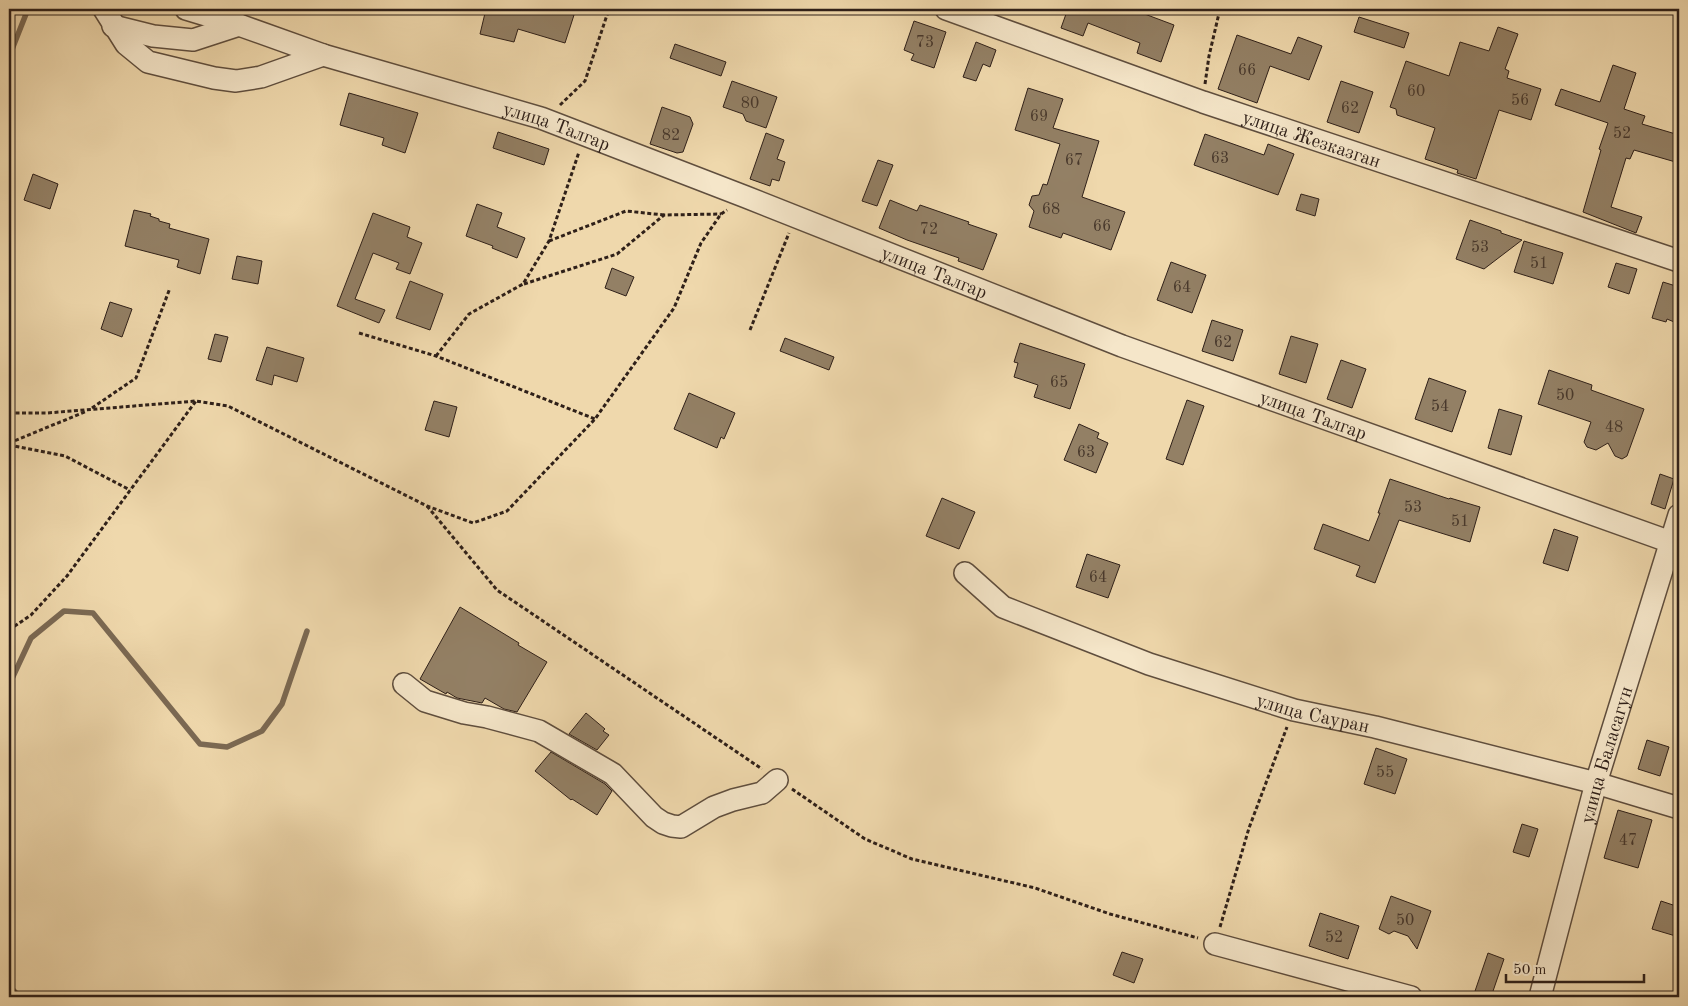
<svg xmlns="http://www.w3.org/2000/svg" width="1688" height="1006" font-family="'Old Standard TT',serif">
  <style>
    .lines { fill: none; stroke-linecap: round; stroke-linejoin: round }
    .stream { stroke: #7b6953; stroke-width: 5.5 }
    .building { fill: #938065; stroke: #2f2019 }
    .street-casing { stroke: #5f4e3e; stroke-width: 24 }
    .path { stroke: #2f2019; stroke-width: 3; stroke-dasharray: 4 2.5; stroke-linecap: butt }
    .street { stroke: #f5e6c9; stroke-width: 21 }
    .labels { text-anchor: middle; stroke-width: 5; stroke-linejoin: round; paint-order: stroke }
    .number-label { font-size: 16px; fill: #48382c }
    .street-label { font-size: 19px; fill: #2f2019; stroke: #f5e6c9 }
  </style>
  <rect width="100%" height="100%" fill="#efd8ac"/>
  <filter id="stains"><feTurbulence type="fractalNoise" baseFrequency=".004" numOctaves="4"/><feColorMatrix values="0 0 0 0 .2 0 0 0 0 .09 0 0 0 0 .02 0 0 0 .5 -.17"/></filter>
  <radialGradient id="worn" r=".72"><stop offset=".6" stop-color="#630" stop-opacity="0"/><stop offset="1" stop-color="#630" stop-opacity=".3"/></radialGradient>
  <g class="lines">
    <g class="stream">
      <polyline points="9,57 28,9"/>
      <polyline points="9,685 31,638 64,611 93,613 200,744 227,747 262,731 282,704 307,631"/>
      <polyline points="9,986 20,997"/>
    </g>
  </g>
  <g class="building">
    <polygon points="486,9 553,9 574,15 565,43 518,29 514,42 480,34"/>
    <polygon points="1055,9 1144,9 1142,13 1174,25 1161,62 1137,53 1140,43 1088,23 1083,36 1061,28 1066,14"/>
    <polygon points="1359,17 1409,33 1404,48 1354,32"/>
    <polygon points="914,21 946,32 934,68 911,60 914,54 904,50"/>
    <polygon points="1498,27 1518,34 1505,69 1509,71 1507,78 1541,89 1531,120 1499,110 1476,179 1457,173 1458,170 1425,159 1435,128 1397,115 1396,109 1390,107 1406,61 1449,76 1460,42 1489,51"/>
    <polygon points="1237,35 1291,54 1298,37 1322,46 1309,80 1270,66 1257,103 1218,89"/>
    <polygon points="976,42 996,50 990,67 983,64 976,81 963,77"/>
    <polygon points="675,44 726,62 721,76 670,58"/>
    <polygon points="1613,65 1636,73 1624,109 1645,116 1642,124 1679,135 1679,163 1634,150 1630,159 1626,158 1611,207 1642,217 1636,233 1583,212 1601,150 1599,149 1608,123 1555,105 1561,89 1600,102"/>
    <polygon points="732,81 777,97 766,128 746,121 743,114 723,107"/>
    <polygon points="1341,81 1373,92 1359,133 1327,122"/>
    <polygon points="1028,88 1063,99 1053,128 1099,141 1082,197 1125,212 1111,250 1063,233 1061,238 1029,227 1034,211 1029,205 1032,196 1039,195 1043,184 1047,185 1060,144 1015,130"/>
    <polygon points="349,93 418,113 405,153 382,145 384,138 340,125"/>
    <polygon points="662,107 690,117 693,124 683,152 677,153 650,144"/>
    <polygon points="498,132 549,149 544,165 493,148"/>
    <polygon points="766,133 784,140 777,159 785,162 779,181 772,179 770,186 750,179"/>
    <polygon points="1205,134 1264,155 1268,144 1294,154 1278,195 1194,165"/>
    <polygon points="878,160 893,165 877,206 862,201"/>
    <polygon points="33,174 58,184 50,209 24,200"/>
    <polygon points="1301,194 1319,199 1315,216 1296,210"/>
    <polygon points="890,200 917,211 920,205 969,222 968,224 997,234 983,270 958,261 959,258 907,240 879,228"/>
    <polygon points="477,204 502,213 497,227 525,238 517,258 492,248 493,246 466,236"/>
    <polygon points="134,210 151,214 150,216 159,219 159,221 170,224 169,228 209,239 200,274 177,267 179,260 125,246"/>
    <polygon points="373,213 410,227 407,237 422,243 410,274 396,269 399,263 373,253 355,299 385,310 379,323 337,306"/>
    <polygon points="1470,220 1501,231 1501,233 1522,240 1484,269 1456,259"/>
    <polygon points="1524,241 1563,253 1553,284 1514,272"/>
    <polygon points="237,256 262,261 258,284 232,279"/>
    <polygon points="1171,262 1206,275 1192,313 1157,300"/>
    <polygon points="1616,263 1637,269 1629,294 1608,287"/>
    <polygon points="612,268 634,277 626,296 605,288"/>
    <polygon points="410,281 443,294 430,330 396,318"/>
    <polygon points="1663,282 1679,287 1679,324 1667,319 1666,322 1652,318"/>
    <polygon points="110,302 132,309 122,337 101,329"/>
    <polygon points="1212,320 1243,330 1233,361 1202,351"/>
    <polygon points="215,334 228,337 221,362 208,359"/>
    <polygon points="1291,336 1318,344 1306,383 1279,374"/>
    <polygon points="785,338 834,357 829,370 780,351"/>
    <polygon points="1020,343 1085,364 1070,409 1034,397 1038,385 1014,377 1018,363 1014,362"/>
    <polygon points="267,347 304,358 297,382 274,375 272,385 256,380"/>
    <polygon points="1341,360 1366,369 1352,408 1327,399"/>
    <polygon points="1549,370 1592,385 1591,390 1644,409 1627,456 1622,459 1615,456 1608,443 1596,450 1587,447 1584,442 1591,422 1538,404"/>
    <polygon points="1429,378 1466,391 1452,432 1415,419"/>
    <polygon points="689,393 735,413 724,439 721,437 717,448 674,429"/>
    <polygon points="1187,400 1204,406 1183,465 1166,459"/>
    <polygon points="434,401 457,407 449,437 425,430"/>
    <polygon points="1499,409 1522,416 1511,455 1488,448"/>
    <polygon points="1079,424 1099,433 1097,438 1108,443 1096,473 1064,460"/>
    <polygon points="1660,474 1674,479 1665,509 1651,504"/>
    <polygon points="1390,479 1449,499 1450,498 1480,507 1470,542 1399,520 1375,583 1356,576 1360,566 1314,549 1323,524 1369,541 1380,513 1378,513"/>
    <polygon points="942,498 975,512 959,549 926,536"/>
    <polygon points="1554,529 1578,537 1568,571 1543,563"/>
    <polygon points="1087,554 1120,565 1108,598 1076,587"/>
    <polygon points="460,607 519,643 518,645 547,662 517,712 504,709 485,698 482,703 457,698 447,692 446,694 420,679"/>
    <polygon points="586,713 605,729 603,731 609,735 597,750 569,734"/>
    <polygon points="1647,740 1669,747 1660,776 1638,769"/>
    <polygon points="1376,748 1407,759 1395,794 1364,784"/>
    <polygon points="551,752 605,784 612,791 597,815 572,799 571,800 535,771"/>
    <polygon points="1618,810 1652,820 1638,868 1604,858"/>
    <polygon points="1522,824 1538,829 1529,857 1513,852"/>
    <polygon points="1391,896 1431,911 1417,949 1408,936 1394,931 1389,934 1379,929"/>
    <polygon points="1661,901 1679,907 1679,937 1652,929"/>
    <polygon points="1320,913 1359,926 1348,959 1309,946"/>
    <polygon points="1122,952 1143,959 1134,983 1113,975"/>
    <polygon points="1488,953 1504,959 1491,997 1473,997"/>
  </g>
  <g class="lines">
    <defs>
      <g id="street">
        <polyline points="104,9 126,44 148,62 214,78 236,81 261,77 323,55"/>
        <path id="s1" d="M186,9L239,25L323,55L541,118L746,197L1122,346L1679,545"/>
        <path id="s2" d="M946,9L1203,102L1679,261"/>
        <polyline points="113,26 153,36 193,40 239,25"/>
        <path id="s3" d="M965,573L1003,607L1149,664L1294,710L1375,727L1596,783L1679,808"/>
        <polyline points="404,684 425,701 464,713 487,717 539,731 613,774 654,817 663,823 672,826 681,827 714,807 733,800 762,793 777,780"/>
        <polyline points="1215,944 1411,997"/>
        <path id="s4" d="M1540,997L1596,783L1679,515"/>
      </g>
    </defs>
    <use href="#street" class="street-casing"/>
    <g class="path">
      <polyline points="1205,84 1209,56 1220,9"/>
      <polyline points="560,105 585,81 609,9"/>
      <polyline points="549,241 626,211 664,215"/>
      <polyline points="524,284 617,254 664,215 721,214"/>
      <polyline points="750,330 789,233"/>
      <polyline points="359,333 436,356 595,419"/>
      <polyline points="436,356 469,314 523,284 549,241 579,152"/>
      <polyline points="92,408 136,378 170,288"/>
      <polyline points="9,413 47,413 196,401 228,406 427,506 473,523 507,511 595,419 674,308 701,243 721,214 727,210"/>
      <polyline points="9,443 87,411"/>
      <polyline points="9,445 65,456 130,490"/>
      <polyline points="427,506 497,590 762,769"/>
      <polyline points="9,630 31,615 67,576 196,401"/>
      <polyline points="792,789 865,839 912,859 1035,888 1110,914 1198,938"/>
      <polyline points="1220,927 1249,828 1287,727"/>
    </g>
    <use href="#street" class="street"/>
  </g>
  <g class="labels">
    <g class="number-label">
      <text x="925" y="47">73</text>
      <text x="1247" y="75">66</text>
      <text x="1416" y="96">60</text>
      <text x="1520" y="105">56</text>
      <text x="750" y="108">80</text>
      <text x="1350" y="113">62</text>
      <text x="1039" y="121">69</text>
      <text x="1622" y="138">52</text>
      <text x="671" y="140">82</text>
      <text x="1220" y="163">63</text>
      <text x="1074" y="165">67</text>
      <text x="1051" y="214">68</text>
      <text x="1102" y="231">66</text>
      <text x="929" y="234">72</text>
      <text x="1480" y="252">53</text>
      <text x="1539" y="268">51</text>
      <text x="1182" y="292">64</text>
      <text x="1223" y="347">62</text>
      <text x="1059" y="387">65</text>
      <text x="1565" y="400">50</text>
      <text x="1440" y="411">54</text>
      <text x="1614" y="432">48</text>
      <text x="1086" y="457">63</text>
      <text x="1413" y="512">53</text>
      <text x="1460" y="526">51</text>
      <text x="1098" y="582">64</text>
      <text x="1385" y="777">55</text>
      <text x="1628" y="845">47</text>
      <text x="1405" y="925">50</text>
      <text x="1334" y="942">52</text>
    </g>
    <g class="street-label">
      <text dy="7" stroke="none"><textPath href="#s1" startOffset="389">улица Талгар</textPath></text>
      <text dy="7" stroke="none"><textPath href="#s2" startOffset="388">улица Жезказган</textPath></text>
      <text dy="7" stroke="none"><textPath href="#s1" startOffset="794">улица Талгар</textPath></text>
      <text dy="7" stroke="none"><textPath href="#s1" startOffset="1199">улица Талгар</textPath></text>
      <text dy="7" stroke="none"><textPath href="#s3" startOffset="379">улица Сауран</textPath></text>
      <text dy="7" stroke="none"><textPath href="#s4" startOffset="251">улица Баласагун</textPath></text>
    </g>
  </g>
  <rect width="1688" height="1006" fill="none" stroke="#efd8ac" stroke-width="30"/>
  <rect x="10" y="10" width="1668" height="986" fill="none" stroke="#2f2019" stroke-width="2.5"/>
  <rect x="15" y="15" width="1658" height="976" fill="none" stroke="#2f2019"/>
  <path d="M1506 974v8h138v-8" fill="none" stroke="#2f2019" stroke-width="2.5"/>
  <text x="1513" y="974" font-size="15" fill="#2f2019" stroke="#f5e6c9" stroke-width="4" paint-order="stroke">50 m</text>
  <rect width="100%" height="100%" filter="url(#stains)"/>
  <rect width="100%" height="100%" fill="url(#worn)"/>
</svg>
